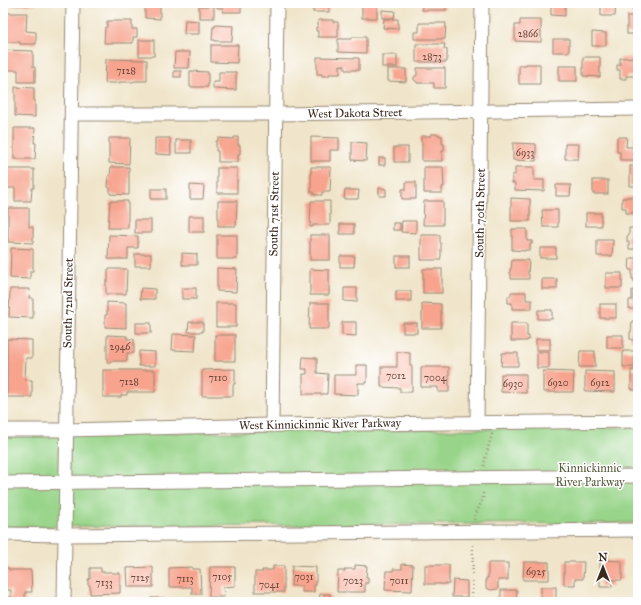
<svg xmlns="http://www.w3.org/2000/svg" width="641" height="605" font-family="'IM FELL Great Primer',serif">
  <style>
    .green { fill: #98d489; stroke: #6a7f54 }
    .building { fill: #f7a38d }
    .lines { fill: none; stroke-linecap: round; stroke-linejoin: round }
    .minor-casing { stroke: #968874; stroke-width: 15 }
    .path { stroke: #968874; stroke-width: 2.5; stroke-dasharray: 1 3; stroke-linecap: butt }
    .minor { stroke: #fff; stroke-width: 13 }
    .labels { text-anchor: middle; stroke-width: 3; stroke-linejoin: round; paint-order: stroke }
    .number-label { font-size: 10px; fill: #6a483a }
    .street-label { font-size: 12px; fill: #3b2a1e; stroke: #fff }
    .park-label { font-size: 12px; fill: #575d3e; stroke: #fff }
  </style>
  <rect width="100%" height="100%" fill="#fff"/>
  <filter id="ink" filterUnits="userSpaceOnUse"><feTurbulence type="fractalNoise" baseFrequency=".025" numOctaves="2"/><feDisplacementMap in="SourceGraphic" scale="8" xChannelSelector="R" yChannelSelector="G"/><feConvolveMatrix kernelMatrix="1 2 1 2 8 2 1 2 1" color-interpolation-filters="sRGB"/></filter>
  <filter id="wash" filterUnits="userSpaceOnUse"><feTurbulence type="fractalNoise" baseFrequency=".012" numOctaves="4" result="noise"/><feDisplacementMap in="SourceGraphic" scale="16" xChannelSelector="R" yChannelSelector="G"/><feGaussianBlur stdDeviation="0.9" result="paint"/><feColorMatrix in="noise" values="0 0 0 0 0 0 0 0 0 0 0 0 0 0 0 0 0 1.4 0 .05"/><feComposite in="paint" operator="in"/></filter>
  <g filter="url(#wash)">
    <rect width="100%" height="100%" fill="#f0e5ca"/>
    <polygon class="green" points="638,427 638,523 3,527 3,435"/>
    <g id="blocks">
      <g class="building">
        <rect x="12" y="3" width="24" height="2"/>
        <rect x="105" y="3" width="28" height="2"/>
        <polygon points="217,3 241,4 241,12 222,12 223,8 217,8"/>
        <rect x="313" y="3" width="16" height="9"/>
        <rect x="362" y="3" width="15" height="15"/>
        <rect x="422" y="3" width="24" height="7"/>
        <polygon points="601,3 616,3 615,16 601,16"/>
        <rect x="632" y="3" width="6" height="7"/>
        <polygon points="551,4 565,4 565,16 551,15"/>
        <polygon points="145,5 160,5 160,19 145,18"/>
        <rect x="199" y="6" width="15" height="12"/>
        <polygon points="382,10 395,11 394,18 382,18"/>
        <polygon points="3,13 27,13 26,31 36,32 36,44 20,44 20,42 3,42"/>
        <rect x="627" y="16" width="11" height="18"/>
        <polygon points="384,19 398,19 398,29 383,28"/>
        <polygon points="185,20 199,21 199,34 184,34"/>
        <polygon points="318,20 333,20 333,22 338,22 338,37 318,37 318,31 316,31 316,27 318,27"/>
        <polygon points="520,20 541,20 541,42 515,41 515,25 520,25"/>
        <polygon points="107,21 132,21 132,29 137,29 137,37 133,37 133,43 104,43 105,27 107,27"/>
        <polygon points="419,23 446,23 445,39 414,39 414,32 419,32"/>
        <polygon points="215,25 233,26 232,41 215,41 215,40 212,40 213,27 215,27"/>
        <polygon points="592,32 606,33 606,46 592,46"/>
        <polygon points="352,37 366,37 366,53 338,52 338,39 352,39"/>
        <rect x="553" y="39" width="16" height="13"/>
        <rect x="139" y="40" width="15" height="16"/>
        <polygon points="416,44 445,44 444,49 447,49 447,62 416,62"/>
        <polygon points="211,45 238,45 237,63 211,62"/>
        <polygon points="3,50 33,51 33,67 35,67 35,82 18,82 18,70 3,70"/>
        <polygon points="175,52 190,52 189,68 174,68"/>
        <rect x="382" y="55" width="15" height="12"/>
        <polygon points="317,57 359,58 359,70 345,70 345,66 340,65 340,74 329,74 329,76 322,76 322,74 317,74"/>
        <polygon points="583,57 600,57 600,77 583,76"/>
        <polygon points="638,57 638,76 626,76 626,79 620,79 620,70 617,70 617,65 620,65 620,58"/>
        <polygon points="106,59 147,60 147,81 134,81 133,82 120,82 120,83 105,83"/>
        <polygon points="526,64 540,64 540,84 519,84 519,65 526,65"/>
        <rect x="559" y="66" width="18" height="15"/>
        <polygon points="417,68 445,68 445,88 434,88 434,83 417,83 417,82 414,80 414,77 417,75"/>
        <polygon points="388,69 406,69 406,82 388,81"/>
        <rect x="174" y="71" width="7" height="6"/>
        <polygon points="190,71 208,72 208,87 190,87"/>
        <polygon points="219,72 236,72 236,90 213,89 213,82 219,82"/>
        <polygon points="15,87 34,88 34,100 35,100 35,117 15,116"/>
        <polygon points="14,128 35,128 34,143 36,143 35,159 14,159"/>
        <polygon points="431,134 439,134 439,136 442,136 442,144 444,144 444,151 442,151 442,161 422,161 422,142 421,142 421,136 431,136"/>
        <polygon points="634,136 638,136 638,160 620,160 620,152 617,152 617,137 627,137 626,147 634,147"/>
        <polygon points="234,137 238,137 238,145 240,145 240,154 238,154 238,162 218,162 218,151 216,151 216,141 218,141 218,138 234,139"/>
        <polygon points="311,137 339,138 339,150 330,150 330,161 311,161"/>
        <polygon points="109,138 130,138 129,164 109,163"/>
        <polygon points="155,138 170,138 171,155 155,154"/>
        <rect x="176" y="140" width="15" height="13"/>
        <polygon points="352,142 367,143 366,161 352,160"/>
        <polygon points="513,143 536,144 536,161 513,160"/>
        <polygon points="565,144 579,144 578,159 565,159"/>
        <rect x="394" y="147" width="14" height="15"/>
        <rect x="379" y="158" width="6" height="7"/>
        <rect x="630" y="166" width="8" height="20"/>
        <polygon points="111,167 129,167 129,195 110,194 110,188 108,187 109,175 110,176"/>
        <polygon points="311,167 331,167 330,192 322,192 322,195 314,195 314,192 311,192"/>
        <polygon points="424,167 443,167 444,187 442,187 442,193 424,193"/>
        <polygon points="515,167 534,167 534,180 544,180 544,191 515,190 515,183 512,183 512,175 515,175"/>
        <rect x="217" y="168" width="20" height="25"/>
        <polygon points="3,169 34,169 34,188 32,188 31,201 15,201 15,188 3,188"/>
        <rect x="593" y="180" width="15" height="14"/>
        <polygon points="406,182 416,182 416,199 402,199 402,189 406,189"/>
        <polygon points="190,185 204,186 203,199 190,199"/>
        <polygon points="556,185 571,185 570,196 556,196"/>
        <polygon points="379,188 386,189 386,196 379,196"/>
        <rect x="151" y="189" width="15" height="10"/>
        <polygon points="345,190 359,190 358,199 344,199"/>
        <polygon points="626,197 638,197 638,213 626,213 626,208 622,208 622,198 626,198"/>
        <polygon points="511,198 530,199 530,221 511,221"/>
        <polygon points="110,201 128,201 128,228 108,228"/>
        <polygon points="218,201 237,201 236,226 218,226"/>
        <polygon points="311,201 330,201 330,225 313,225 313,227 310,227"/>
        <polygon points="424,201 443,201 443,225 423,225"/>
        <polygon points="8,208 29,208 29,227 33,227 33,243 8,242"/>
        <polygon points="542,210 558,210 558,227 543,227"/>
        <rect x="586" y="213" width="15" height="13"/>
        <rect x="189" y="216" width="15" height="16"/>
        <rect x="135" y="220" width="16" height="13"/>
        <polygon points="402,221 416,221 416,233 401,232"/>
        <rect x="393" y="223" width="7" height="7"/>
        <rect x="340" y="224" width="14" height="10"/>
        <polygon points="629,228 638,228 638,249 629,249 629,242 627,242 627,236 629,236"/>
        <polygon points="512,229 527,229 527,241 532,241 532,244 530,244 530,250 525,250 525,251 512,250"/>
        <polygon points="109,235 138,236 138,248 128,248 128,259 108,259"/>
        <rect x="217" y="235" width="20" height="24"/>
        <rect x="310" y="235" width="20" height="25"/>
        <polygon points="421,235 440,235 440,242 441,243 441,256 440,260 421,260"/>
        <polygon points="597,240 613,240 612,256 597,256"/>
        <polygon points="11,248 33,249 33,271 30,271 30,279 10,278"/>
        <rect x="540" y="248" width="16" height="10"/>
        <polygon points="182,253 197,254 197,265 182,265"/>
        <rect x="135" y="254" width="16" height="12"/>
        <polygon points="340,256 355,256 354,267 340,267"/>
        <rect x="396" y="256" width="14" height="11"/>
        <polygon points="630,258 638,258 638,282 634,282 634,279 632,279 632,270 629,270"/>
        <polygon points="512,260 529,260 528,274 529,274 529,279 511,279 511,274 510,274 510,269 511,269"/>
        <polygon points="217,268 237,269 236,292 217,291"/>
        <polygon points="108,269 127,269 126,294 106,294 106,281 108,281"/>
        <polygon points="310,269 329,270 329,295 310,295"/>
        <rect x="423" y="269" width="19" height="24"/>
        <rect x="606" y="273" width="16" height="15"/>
        <rect x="542" y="279" width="15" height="10"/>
        <polygon points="141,288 155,289 155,299 140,299"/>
        <rect x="182" y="288" width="14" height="11"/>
        <polygon points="344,288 357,288 357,302 344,301"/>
        <polygon points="10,289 30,289 29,298 33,298 33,318 9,317"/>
        <polygon points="632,290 638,290 638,309 629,309 629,300 632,300"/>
        <rect x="396" y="291" width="15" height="10"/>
        <polygon points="511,292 526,292 526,300 532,300 532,309 512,309 512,303 508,303 508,296 511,296"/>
        <polygon points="107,302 126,303 126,328 105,327 105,315 107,315"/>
        <rect x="216" y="303" width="20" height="24"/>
        <polygon points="310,303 329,303 329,329 309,329"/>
        <polygon points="422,303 441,304 441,328 422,328"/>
        <rect x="600" y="304" width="16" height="14"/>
        <rect x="538" y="310" width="14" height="9"/>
        <polygon points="632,321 638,321 638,340 631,340 631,339 630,339 630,332 631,332"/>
        <polygon points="189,322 203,322 203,332 188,332"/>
        <polygon points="342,322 356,322 356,336 342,335"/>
        <rect x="136" y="323" width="15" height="10"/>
        <rect x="403" y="323" width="14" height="10"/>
        <polygon points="511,323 527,323 527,336 529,336 529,340 527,340 527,341 511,341"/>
        <polygon points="173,334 196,335 195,351 172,350"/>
        <polygon points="107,335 127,336 127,339 134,339 134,353 127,353 127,361 110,361 110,363 107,363"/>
        <rect x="215" y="335" width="20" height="26"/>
        <rect x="607" y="335" width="16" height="13"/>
        <polygon points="7,339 32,340 32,358 26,358 25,380 32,380 32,397 7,397"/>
        <rect x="536" y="339" width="14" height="11"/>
        <polygon points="139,351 155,352 155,366 139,366"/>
        <polygon points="580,351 595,351 595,367 579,367"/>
        <rect x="623" y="351" width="12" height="16"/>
        <polygon points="397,352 410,353 410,366 412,366 412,392 400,392 400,388 381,387 381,367 397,367"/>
        <rect x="537" y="352" width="12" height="16"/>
        <polygon points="502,353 518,353 518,366 501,366"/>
        <polygon points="303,357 317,358 317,373 328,374 327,394 303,394 303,374 307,374 307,369 302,369"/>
        <polygon points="356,365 367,365 367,383 358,383 358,395 334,394 334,375 356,375"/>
        <polygon points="421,367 449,367 449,392 438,392 438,387 421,387"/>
        <polygon points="235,369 235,384 233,384 233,396 202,396 202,370"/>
        <polygon points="103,370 155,370 155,392 127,392 127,395 121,395 121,397 103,397"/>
        <polygon points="631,370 638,370 638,390 632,390 633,389 631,389"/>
        <polygon points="543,371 574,372 573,392 543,392"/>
        <polygon points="585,371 615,372 615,392 585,391"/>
        <polygon points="501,374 526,374 526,393 501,392"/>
        <polygon points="600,560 622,561 622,580 612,580 612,587 600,587"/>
        <polygon points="524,562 549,562 549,580 523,580"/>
        <polygon points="564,562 584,562 583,579 575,579 575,585 564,585"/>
        <polygon points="488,563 508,563 508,580 498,580 498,589 491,590 486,588 486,578 488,578"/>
        <polygon points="402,564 413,565 412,591 385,590 386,571 393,571 393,569 402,569"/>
        <polygon points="355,565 367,566 366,577 368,577 368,583 365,583 365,592 337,592 338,571 345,571 345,569 355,569"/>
        <rect x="425" y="565" width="24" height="19"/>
        <polygon points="273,566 284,566 284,592 255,592 255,572 263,572 262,570 273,570"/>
        <polygon points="292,566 316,567 316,585 314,585 314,592 302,592 302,586 291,586"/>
        <polygon points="153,567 153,587 128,587 127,568"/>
        <polygon points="192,567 192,569 200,569 201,594 192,594 192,587 169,587 169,568"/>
        <polygon points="210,567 235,567 235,586 223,587 224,597 209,597"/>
        <polygon points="3,568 9,568 9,570 31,570 32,592 25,592 25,602 8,602 8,597 11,597 11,590 3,590"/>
        <polygon points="90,568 101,568 101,572 112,572 112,573 120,573 120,593 90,594 90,585 88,585 88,579 90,579"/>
        <polygon points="453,580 467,581 467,597 452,597"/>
        <rect x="541" y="587" width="15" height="15"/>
        <polygon points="501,590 517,590 516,602 501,602"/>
        <polygon points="320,594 330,594 330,602 319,602"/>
        <rect x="151" y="598" width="14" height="4"/>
      </g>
    </g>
  </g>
  <g filter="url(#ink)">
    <use href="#blocks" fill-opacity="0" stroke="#968874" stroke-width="1"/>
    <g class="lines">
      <defs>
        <g id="minor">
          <polyline points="72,114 275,114 638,109"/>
          <polyline points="477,422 482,3"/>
          <polyline points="272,425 277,3"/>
          <polyline points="3,430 66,430 272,425 638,421"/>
          <polyline points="3,483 638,476"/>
          <polyline points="3,534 65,535 638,530"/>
          <polyline points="64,602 73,3"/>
        </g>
      </defs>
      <use href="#minor" class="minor-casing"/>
      <g class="path">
        <polyline points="484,466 485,459 492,434"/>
        <polyline points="474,520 475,515 483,499 483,491"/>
        <polyline points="472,602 473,545"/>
      </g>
      <use href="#minor" class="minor"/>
    </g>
  </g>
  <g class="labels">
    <g class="number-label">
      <text x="528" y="37">2866</text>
      <text x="432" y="60">2873</text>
      <text x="126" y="74">7128</text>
      <text x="525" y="156">6933</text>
      <text x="120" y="350">2946</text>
      <text x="396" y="379">7012</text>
      <text x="218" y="381">7110</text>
      <text x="435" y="381">7004</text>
      <text x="129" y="385">7128</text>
      <text x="558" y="386">6920</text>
      <text x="600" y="386">6912</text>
      <text x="513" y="387">6930</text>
      <text x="536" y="575">6925</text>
      <text x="222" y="580">7105</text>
      <text x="304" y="580">7031</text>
      <text x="140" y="581">7125</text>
      <text x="185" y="582">7113</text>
      <text x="353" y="584">7023</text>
      <text x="399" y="584">7011</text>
      <text x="104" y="586">7133</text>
      <text x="269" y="588">7041</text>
    </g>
    <g class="street-label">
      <text transform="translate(355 113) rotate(-1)" y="4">West Dakota Street</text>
      <text transform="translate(480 213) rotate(-89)" y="4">South 70th Street</text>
      <text transform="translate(274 214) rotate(-89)" y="4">South 71st Street</text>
      <text transform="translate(68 303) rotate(-89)" y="4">South 72nd Street</text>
      <text transform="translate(320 424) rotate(-1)" y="4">West Kinnickinnic River Parkway</text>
    </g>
    <g class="park-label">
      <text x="590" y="472">Kinnickinnic<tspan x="590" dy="14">River Parkway</tspan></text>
    </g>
  </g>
  <rect width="641" height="605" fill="none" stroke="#fff" stroke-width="16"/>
  <g transform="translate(603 567)" stroke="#ffffff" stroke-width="3" paint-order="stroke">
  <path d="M0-3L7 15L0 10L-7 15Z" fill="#3b2a1e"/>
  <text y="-6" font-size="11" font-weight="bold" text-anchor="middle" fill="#3b2a1e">N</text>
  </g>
</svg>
